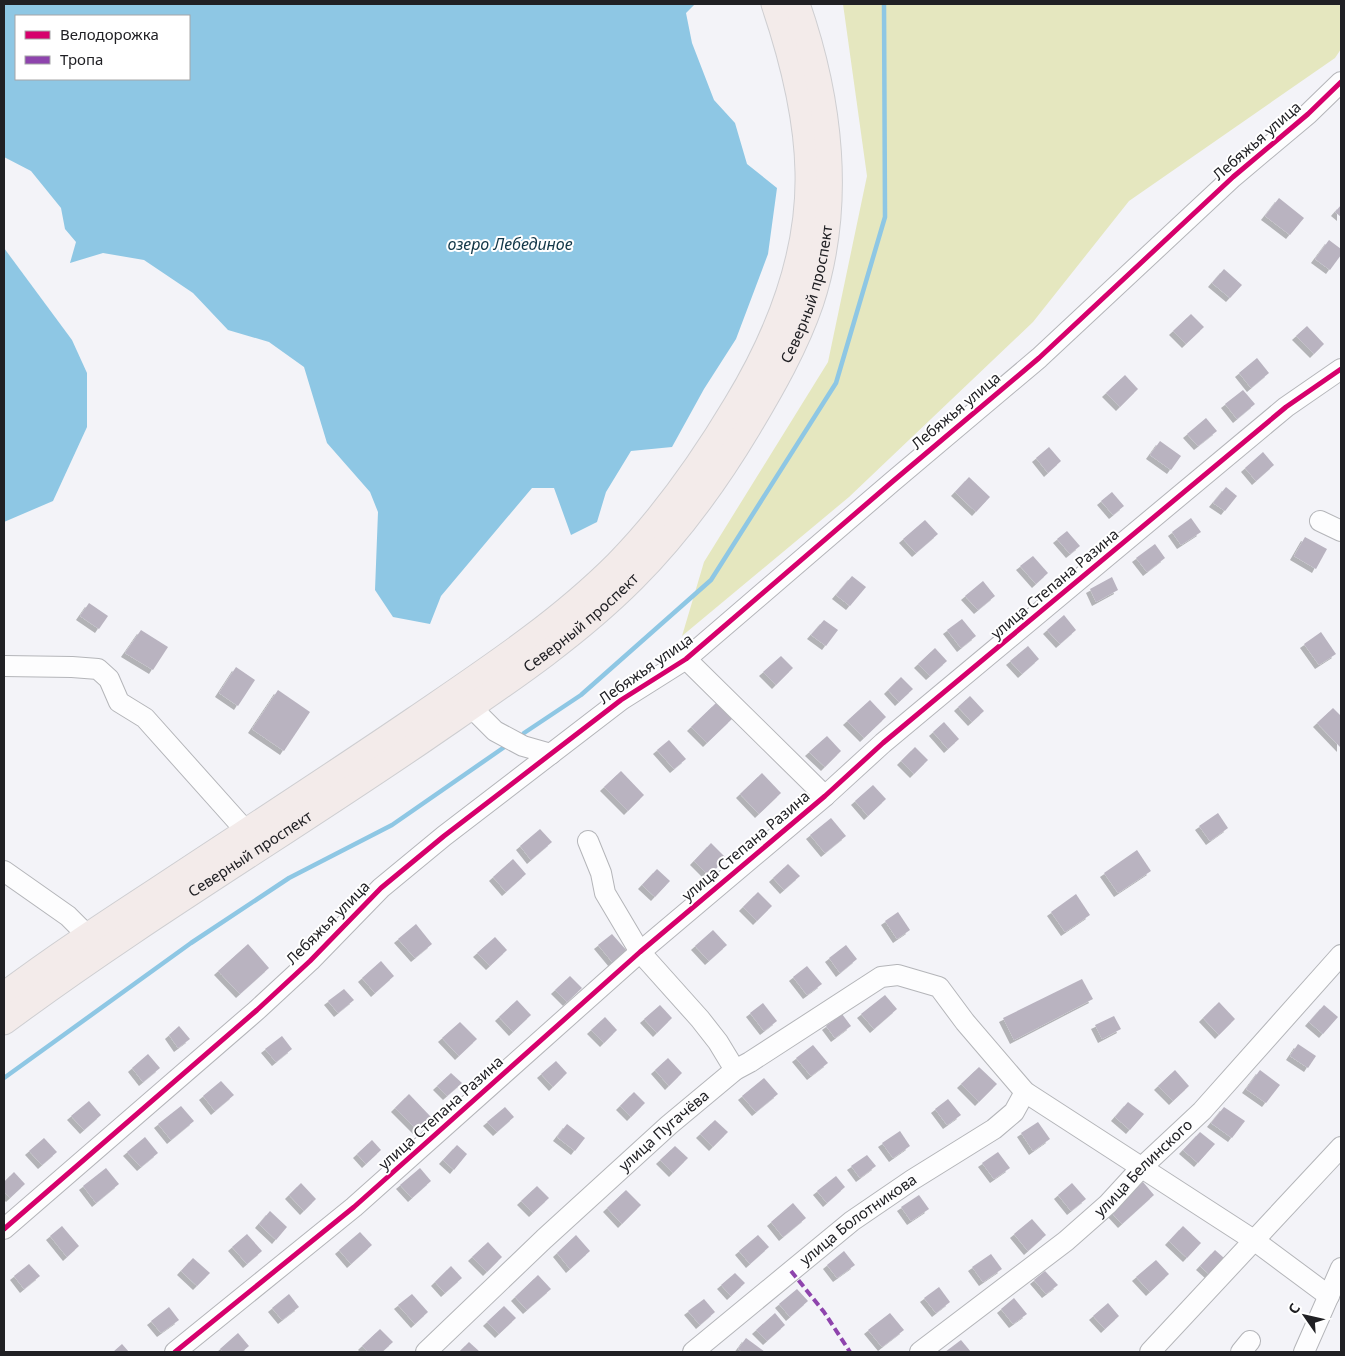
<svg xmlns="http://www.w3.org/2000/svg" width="1345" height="1356" font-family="'Noto Sans',sans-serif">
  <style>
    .green { fill: #e5e7bf }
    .water { fill: #8ec7e4; fill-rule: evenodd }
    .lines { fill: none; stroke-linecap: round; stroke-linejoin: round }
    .stream { stroke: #8ec7e4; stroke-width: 4.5 }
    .building { fill: #b9b3c0; filter: url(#shadow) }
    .minor-casing { stroke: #b4b5b9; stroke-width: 22 }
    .major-casing { stroke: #ceced1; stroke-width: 27 }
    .minor { stroke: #fdfdfe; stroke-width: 20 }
    .major { stroke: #f3ebea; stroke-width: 25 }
    .quiet { stroke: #8e44ad; stroke-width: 4; stroke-dasharray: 8 4; stroke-linecap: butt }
    .cycleway-casing { stroke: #fff; stroke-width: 8 }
    .cycleway { stroke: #d6006c; stroke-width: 5 }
    .labels { text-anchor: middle; stroke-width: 4; stroke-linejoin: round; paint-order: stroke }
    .street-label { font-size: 15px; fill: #202024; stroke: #fff }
    .water-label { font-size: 16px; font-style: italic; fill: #123748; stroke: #fff }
  </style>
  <defs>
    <filter id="shadow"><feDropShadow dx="-4" dy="4" stdDeviation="0" flood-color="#0004"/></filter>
  </defs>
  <rect width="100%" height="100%" fill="#f3f3f8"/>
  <polygon class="green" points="843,4 1341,4 1341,49 1335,58 1129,201 1033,322 849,497 682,636 704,562 828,362 867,176"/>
  <g class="water">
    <path d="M4,4H695L686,13L692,43L714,100L735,123L747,164L777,188L768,254L736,339L704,389L672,447L631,451L606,492L597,522L571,535L554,488H532L441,596L430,624L393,617L375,590L378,512L370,492L327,443L304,367L269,342L228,330L193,293L144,260L103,253L70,263L76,242L65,229L61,208L31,171L4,157ZM16,16H189V79H16Z"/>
    <polygon points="4,248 72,340 87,373 87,427 53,501 4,522"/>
  </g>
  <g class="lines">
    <g class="stream">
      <polyline points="524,733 581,695 711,580 836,383 885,217 884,4"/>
      <polyline points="4,1078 191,943 289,878 392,825 503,748"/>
    </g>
  </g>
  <g class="building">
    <polygon points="1279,198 1304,218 1290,235 1265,216"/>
    <polygon points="1341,205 1341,217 1335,212"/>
    <polygon points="1329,240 1341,249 1341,255 1330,270 1315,259"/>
    <polygon points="1224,269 1242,285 1230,298 1212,283"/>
    <polygon points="1191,314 1204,327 1186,344 1173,331"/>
    <polygon points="1307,326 1324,344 1314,354 1296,336"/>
    <polygon points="1257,358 1269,373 1251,388 1239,373"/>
    <polygon points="1125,375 1138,389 1120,407 1106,393"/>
    <polygon points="1243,390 1255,404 1237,419 1225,404"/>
    <polygon points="1206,418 1217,431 1198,446 1187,434"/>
    <polygon points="1160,441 1181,456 1171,470 1150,455"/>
    <polygon points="1049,447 1061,461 1048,473 1036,458"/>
    <polygon points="1263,452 1274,465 1256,481 1245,468"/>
    <polygon points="969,477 990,497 976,512 955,492"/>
    <polygon points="1226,487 1237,496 1225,511 1213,503"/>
    <polygon points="1112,492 1124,506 1113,515 1101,501"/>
    <polygon points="1191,518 1201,532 1181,545 1172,532"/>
    <polygon points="925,520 938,534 916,553 903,539"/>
    <polygon points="1067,531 1080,546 1070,554 1057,539"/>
    <polygon points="1305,537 1327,549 1316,569 1294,556"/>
    <polygon points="1155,544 1165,558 1147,572 1136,558"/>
    <polygon points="1033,556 1048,573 1036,584 1020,566"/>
    <polygon points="852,576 866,587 850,606 836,595"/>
    <polygon points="1112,577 1118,590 1096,602 1090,589"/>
    <polygon points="983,581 995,596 978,610 965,596"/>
    <polygon points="89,603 108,616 99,629 80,616"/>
    <polygon points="1064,615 1076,630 1060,644 1047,630"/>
    <polygon points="962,619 976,636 961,648 947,630"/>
    <polygon points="824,620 838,630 826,646 811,635"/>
    <polygon points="141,630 168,647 153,670 125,653"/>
    <polygon points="1321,632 1336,654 1319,665 1304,644"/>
    <polygon points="1028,646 1039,659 1022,674 1010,661"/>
    <polygon points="935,648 947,661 930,676 918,664"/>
    <polygon points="781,656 793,668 776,685 763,672"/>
    <polygon points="236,667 255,680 238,706 219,693"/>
    <polygon points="901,677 913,689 899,702 888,690"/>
    <polygon points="278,690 310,712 284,751 252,729"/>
    <polygon points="970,696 984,711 972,722 958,707"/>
    <polygon points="870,700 886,717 864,738 847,721"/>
    <polygon points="716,703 732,719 707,743 691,727"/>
    <polygon points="1333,708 1341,716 1341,748 1317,723"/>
    <polygon points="944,722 959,739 948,749 933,732"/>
    <polygon points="827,736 841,751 825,767 809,752"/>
    <polygon points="669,740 686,759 674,769 657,750"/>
    <polygon points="915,747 928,760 914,774 901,761"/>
    <polygon points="621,771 644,795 628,811 604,787"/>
    <polygon points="762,773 781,793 759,814 740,794"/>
    <polygon points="873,785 886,799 868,816 855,801"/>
    <polygon points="1218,813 1228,828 1210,841 1199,826"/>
    <polygon points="831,818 846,836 825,853 810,835"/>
    <polygon points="540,829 552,842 531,860 520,846"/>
    <polygon points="711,843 726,858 709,876 694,861"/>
    <polygon points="1137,850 1151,871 1118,893 1104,873"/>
    <polygon points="513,859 526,874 506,892 493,877"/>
    <polygon points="788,864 800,876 784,890 773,878"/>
    <polygon points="657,869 670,881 655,897 642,885"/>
    <polygon points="758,892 772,906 757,921 743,907"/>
    <polygon points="1076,894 1090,915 1065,932 1051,912"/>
    <polygon points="898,912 910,930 897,939 885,921"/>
    <polygon points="416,924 432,944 415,958 398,939"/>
    <polygon points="713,930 727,945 709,961 695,946"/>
    <polygon points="612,934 627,951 613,963 598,945"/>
    <polygon points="495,937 507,950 490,966 477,953"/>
    <polygon points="248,944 269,968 240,994 218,971"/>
    <polygon points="846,945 857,959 840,973 829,958"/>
    <polygon points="381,961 394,976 375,993 362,978"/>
    <polygon points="807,966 822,984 807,995 793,977"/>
    <polygon points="570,976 582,988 567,1002 555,990"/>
    <polygon points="1082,979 1093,999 1014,1040 1003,1018"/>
    <polygon points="344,989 354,1000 338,1013 328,1001"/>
    <polygon points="885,995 897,1009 874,1029 861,1014"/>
    <polygon points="517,1000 531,1015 513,1032 499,1017"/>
    <polygon points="1219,1002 1235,1019 1219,1035 1203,1018"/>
    <polygon points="763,1003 777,1021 764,1031 750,1013"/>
    <polygon points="660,1005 672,1018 657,1033 644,1019"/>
    <polygon points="1324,1005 1338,1017 1323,1034 1309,1022"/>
    <polygon points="842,1014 851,1026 835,1038 826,1026"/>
    <polygon points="1114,1016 1121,1029 1102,1039 1095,1025"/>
    <polygon points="605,1017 617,1030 604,1043 591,1030"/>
    <polygon points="460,1022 477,1039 459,1056 442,1038"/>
    <polygon points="179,1026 190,1039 178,1048 169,1035"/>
    <polygon points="282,1036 292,1049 276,1062 265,1049"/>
    <polygon points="1298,1044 1316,1056 1308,1068 1290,1056"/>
    <polygon points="813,1045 828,1063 811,1076 796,1058"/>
    <polygon points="148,1054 160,1068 143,1082 132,1068"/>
    <polygon points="668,1058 682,1073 669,1086 655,1070"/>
    <polygon points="556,1061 567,1073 553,1087 541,1074"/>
    <polygon points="979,1067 997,1084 979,1102 961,1084"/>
    <polygon points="1175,1070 1189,1086 1173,1101 1158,1086"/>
    <polygon points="1260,1070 1280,1085 1266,1103 1246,1089"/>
    <polygon points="451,1073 462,1083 447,1096 437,1086"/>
    <polygon points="764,1078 778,1094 756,1112 742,1096"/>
    <polygon points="221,1081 234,1095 215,1111 203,1096"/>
    <polygon points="634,1092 645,1103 631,1117 620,1106"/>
    <polygon points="409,1094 431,1117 417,1130 395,1108"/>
    <polygon points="948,1099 961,1115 947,1125 935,1109"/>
    <polygon points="89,1101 101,1115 84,1130 71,1116"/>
    <polygon points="1128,1102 1144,1114 1130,1130 1115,1117"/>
    <polygon points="181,1106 194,1121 171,1140 158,1124"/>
    <polygon points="505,1107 514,1117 497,1132 487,1122"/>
    <polygon points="1224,1107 1245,1121 1232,1138 1211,1123"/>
    <polygon points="715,1120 728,1132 713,1147 700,1134"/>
    <polygon points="1038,1122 1050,1139 1033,1151 1021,1133"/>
    <polygon points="567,1124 585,1138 575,1151 557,1137"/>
    <polygon points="900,1131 910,1146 893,1158 882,1143"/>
    <polygon points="1200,1132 1215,1144 1198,1163 1183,1150"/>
    <polygon points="145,1137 158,1153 141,1167 127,1152"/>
    <polygon points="44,1138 57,1152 42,1165 29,1151"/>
    <polygon points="372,1140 381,1150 366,1164 357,1154"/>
    <polygon points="457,1145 467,1154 454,1170 443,1160"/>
    <polygon points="675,1146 688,1158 673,1173 660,1160"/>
    <polygon points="998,1152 1010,1168 994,1179 982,1163"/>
    <polygon points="867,1155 876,1166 860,1178 851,1166"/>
    <polygon points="106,1168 119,1184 96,1203 83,1186"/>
    <polygon points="420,1168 431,1181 412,1198 400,1185"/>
    <polygon points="14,1172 25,1184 10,1198 4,1192 4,1182"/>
    <polygon points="836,1176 845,1187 827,1203 817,1191"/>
    <polygon points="1143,1182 1154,1195 1122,1224 1110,1211"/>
    <polygon points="301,1183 316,1199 304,1211 289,1195"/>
    <polygon points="1072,1183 1086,1199 1071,1211 1058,1195"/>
    <polygon points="537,1186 549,1198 533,1213 521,1201"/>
    <polygon points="626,1190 641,1205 622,1224 607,1208"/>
    <polygon points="919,1195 929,1209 911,1221 901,1207"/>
    <polygon points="793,1203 806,1218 783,1237 771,1222"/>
    <polygon points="270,1211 287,1227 276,1240 259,1224"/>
    <polygon points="1032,1219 1046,1235 1028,1251 1014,1234"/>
    <polygon points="62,1226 79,1246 67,1257 50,1236"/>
    <polygon points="1183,1226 1201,1243 1187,1258 1169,1241"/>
    <polygon points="360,1232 372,1245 351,1264 339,1250"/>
    <polygon points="247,1234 262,1251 247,1264 232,1247"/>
    <polygon points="576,1235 590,1251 570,1269 557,1253"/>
    <polygon points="758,1235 769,1247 750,1264 739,1251"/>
    <polygon points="488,1242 502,1257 487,1272 472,1257"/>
    <polygon points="1215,1250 1224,1258 1210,1275 1200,1266"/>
    <polygon points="844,1251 855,1265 837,1278 827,1265"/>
    <polygon points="991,1254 1002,1269 983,1282 972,1267"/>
    <polygon points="193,1258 210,1273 197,1286 181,1271"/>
    <polygon points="1156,1260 1169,1274 1150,1292 1136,1277"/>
    <polygon points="29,1264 40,1276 24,1289 14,1276"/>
    <polygon points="451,1266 462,1278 445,1293 435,1282"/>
    <polygon points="1045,1271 1058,1285 1046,1294 1034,1280"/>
    <polygon points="735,1273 745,1283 731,1296 721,1285"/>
    <polygon points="538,1275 551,1289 527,1310 515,1297"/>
    <polygon points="939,1287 950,1302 936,1313 924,1298"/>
    <polygon points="797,1289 808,1301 790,1317 779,1304"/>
    <polygon points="289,1294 299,1307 282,1320 272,1308"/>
    <polygon points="412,1294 428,1312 415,1324 398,1305"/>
    <polygon points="1014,1298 1027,1314 1013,1324 1001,1309"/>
    <polygon points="704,1299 715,1312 700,1325 688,1311"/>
    <polygon points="1108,1303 1119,1316 1105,1329 1093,1316"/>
    <polygon points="504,1306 516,1318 499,1334 487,1322"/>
    <polygon points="169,1307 179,1320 161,1333 151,1321"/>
    <polygon points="775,1313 785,1325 767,1341 756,1330"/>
    <polygon points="890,1313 904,1330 882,1347 868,1330"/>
    <polygon points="380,1329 393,1342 382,1352 368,1352 362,1346"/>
    <polygon points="238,1333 249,1346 242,1352 223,1352 220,1349"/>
    <polygon points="746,1338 765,1352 743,1352 738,1349"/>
    <polygon points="961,1340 971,1352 945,1352"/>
    <polygon points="469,1342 480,1352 459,1352"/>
    <polygon points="122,1344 129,1352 113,1352"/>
  </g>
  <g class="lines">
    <defs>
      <g id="minor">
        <polyline points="1320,521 1341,531"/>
        <polyline points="686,659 825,796"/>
        <polyline points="4,666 72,667 98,669 109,679 119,702 145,718 246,831"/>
        <polyline points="471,707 495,731 523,746 551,754"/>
        <polyline points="588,841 601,873 605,893 640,952 700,1019 718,1042 735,1070"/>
        <polyline points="4,871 68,916 88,936"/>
        <polyline points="4,1229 257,1010 310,961 381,888 444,836 621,700 686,659 892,482 1039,358 1233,177 1308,114 1341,82"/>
        <polyline points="175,1352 354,1207 640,952 825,796 883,743 1286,407 1341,369"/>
        <path id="s1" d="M426,1352L544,1239L669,1125L735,1070L750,1062L881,977L898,975L939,987L965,1022L1025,1092L1255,1241L1329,1296"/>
        <path id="s2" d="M693,1352L852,1221L912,1180L994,1129L1014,1112L1025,1092"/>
        <path id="s3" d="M920,1352L1066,1241L1108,1204L1141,1168L1202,1111L1341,955"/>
        <polyline points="1150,1352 1341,1147"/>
        <polyline points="1241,1352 1250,1341"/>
        <polyline points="1304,1352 1341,1268"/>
      </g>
      <g id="major">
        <path d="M4,995C53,958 105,924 157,890C243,833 330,777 415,719C485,671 557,624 617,564C664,516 702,462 736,405C779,334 810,256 808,172C807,114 792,57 774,4"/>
        <path id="s4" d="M4,1022C140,921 286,834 426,738C497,689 571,641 633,579C678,534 715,483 748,428C772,388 796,346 811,302C843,204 830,99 797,4"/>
      </g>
    </defs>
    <use href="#minor" class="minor-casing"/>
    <use href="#major" class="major-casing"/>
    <use href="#minor" class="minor"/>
    <use href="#major" class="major"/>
    <polyline class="quiet" points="791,1271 824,1312 850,1352"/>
    <defs>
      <g id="cycleway">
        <polyline points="4,1229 257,1010 310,961 381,888 444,836 621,700 686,659 892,482 1039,358 1233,177 1308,114 1341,82"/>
        <polyline points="175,1352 354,1207 640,952 825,796 883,743 1286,407 1341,369"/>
      </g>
    </defs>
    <use href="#cycleway" class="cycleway-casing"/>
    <use href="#cycleway" class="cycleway"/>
  </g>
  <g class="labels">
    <g class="street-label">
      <text transform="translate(1257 141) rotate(-41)" y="5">Лебяжья улица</text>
      <text dy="5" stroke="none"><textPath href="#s4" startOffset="1108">Северный проспект</textPath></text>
      <text transform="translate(956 411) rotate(-40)" y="5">Лебяжья улица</text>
      <text transform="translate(1055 584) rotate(-40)" y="5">улица Степана Разина</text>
      <text dy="5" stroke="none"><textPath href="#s4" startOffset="702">Северный проспект</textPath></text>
      <text transform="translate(646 669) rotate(-35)" y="5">Лебяжья улица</text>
      <text transform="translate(746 846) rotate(-40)" y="5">улица Степана Разина</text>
      <text dy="5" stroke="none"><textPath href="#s4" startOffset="298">Северный проспект</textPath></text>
      <text transform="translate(328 923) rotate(-45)" y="5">Лебяжья улица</text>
      <text transform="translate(441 1113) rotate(-42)" y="5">улица Степана Разина</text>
      <text dy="5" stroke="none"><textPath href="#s1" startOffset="325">улица Пугачёва</textPath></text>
      <text dy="5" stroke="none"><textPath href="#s3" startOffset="290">улица Белинского</textPath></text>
      <text dy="5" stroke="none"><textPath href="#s2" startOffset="212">улица Болотникова</textPath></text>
    </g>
    <g class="water-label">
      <text x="510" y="250">озеро Лебединое</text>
    </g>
  </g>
  <rect width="1345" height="1356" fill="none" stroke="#202024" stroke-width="10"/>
  <rect x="15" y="15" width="175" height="65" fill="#ffffff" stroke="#a6a6a7"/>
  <rect x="25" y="31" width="25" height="8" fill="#d6006c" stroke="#a6a6a7"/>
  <text x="60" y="40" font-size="15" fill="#202024">Велодорожка</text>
  <rect x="25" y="56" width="25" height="8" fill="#8e44ad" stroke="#a6a6a7"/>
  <text x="60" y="65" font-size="15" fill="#202024">Тропа</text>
  <g transform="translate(1305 1316) rotate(304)" stroke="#ffffff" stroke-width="4" paint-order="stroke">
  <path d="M0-4L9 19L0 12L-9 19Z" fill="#202024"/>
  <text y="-8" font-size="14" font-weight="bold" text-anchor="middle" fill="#202024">С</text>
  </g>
</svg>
